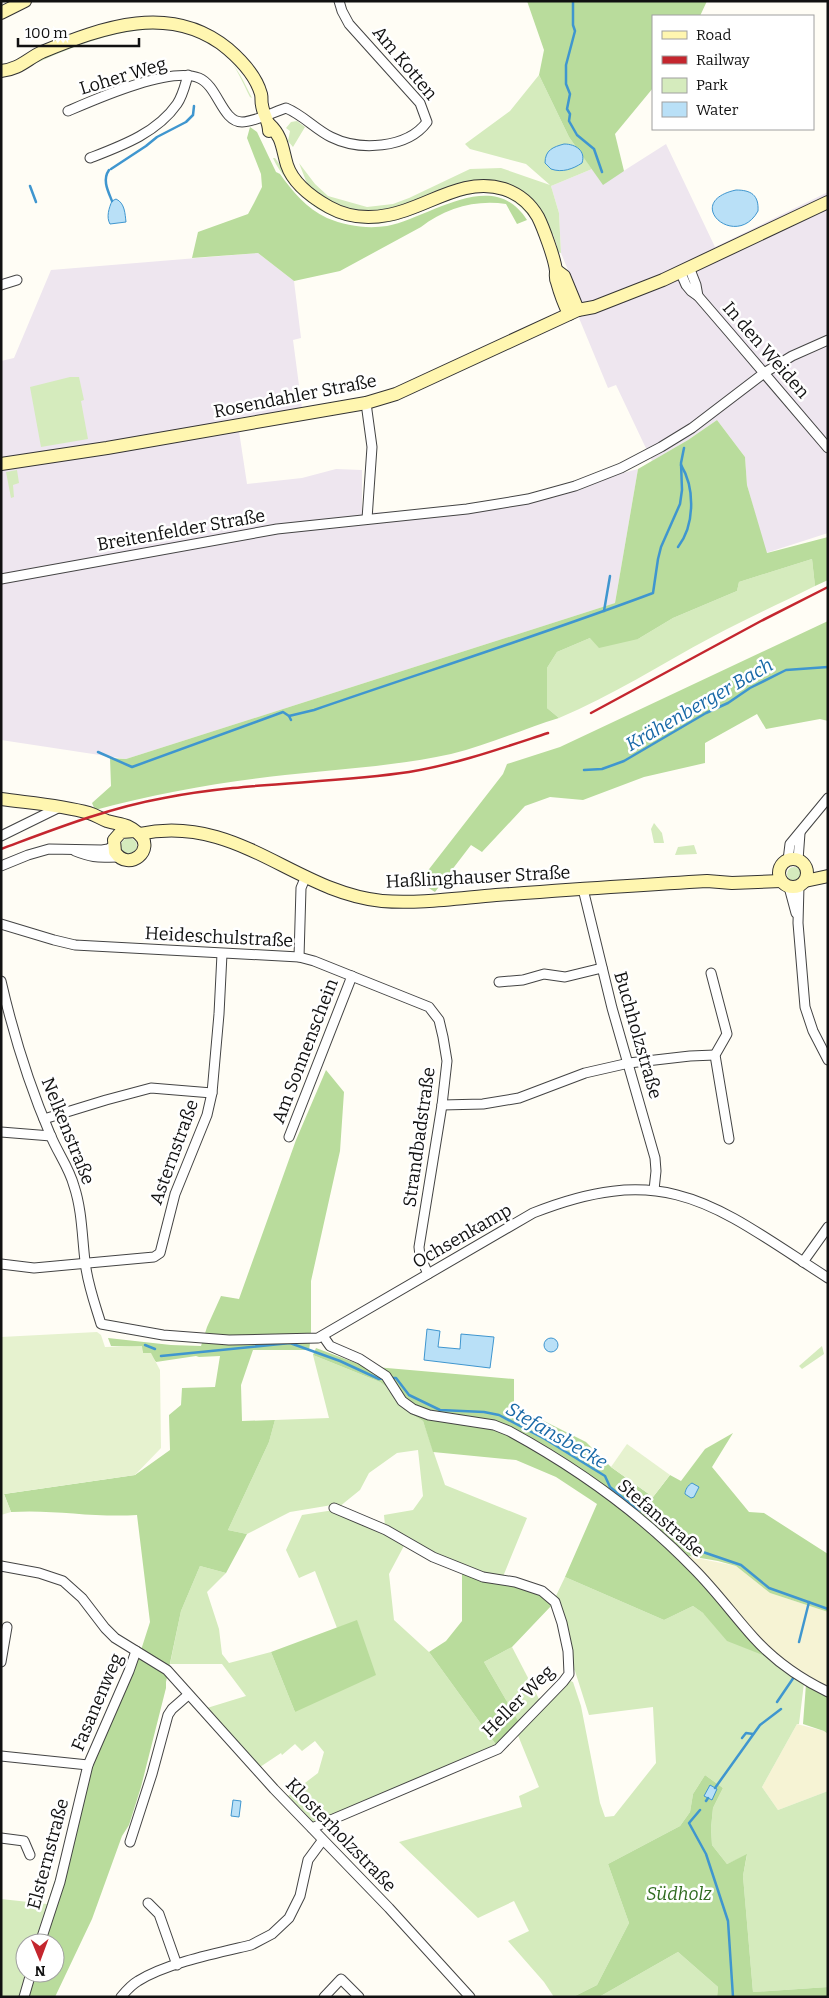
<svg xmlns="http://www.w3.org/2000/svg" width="829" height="1998" font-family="Bitter,serif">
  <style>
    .industrial { fill: #eee6ef }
    .farmland { fill: #f6f3d4 }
    .green { fill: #d5ebbd }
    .forest { fill: #b9dc9c }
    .pitch { fill: #e6f2cf }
    .water { fill: #b9e0f7; stroke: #3f96cf }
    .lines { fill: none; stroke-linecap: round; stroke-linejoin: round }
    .stream { stroke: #3f96cf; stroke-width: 2.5 }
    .minor-casing { stroke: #444; stroke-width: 11 }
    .secondary-casing { stroke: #333; stroke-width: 14 }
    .minor { stroke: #fff; stroke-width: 9 }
    .secondary { stroke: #fff6b0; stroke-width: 12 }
    .rail { stroke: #c4262e; stroke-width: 2.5 }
    .labels { text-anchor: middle; stroke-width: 5; stroke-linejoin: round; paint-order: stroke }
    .street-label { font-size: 18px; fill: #111; stroke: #fff }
    .park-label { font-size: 18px; font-style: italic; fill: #2f6b1f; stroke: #fff }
    .water-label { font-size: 19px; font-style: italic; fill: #1768a6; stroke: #fff }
  </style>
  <rect width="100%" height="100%" fill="#fffdf5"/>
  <g class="industrial">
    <polygon points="666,144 715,247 828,192 828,533 766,553 747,485 745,457 717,420 688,440 652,461 616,385 608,388 579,318 579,297 561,253 559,213 551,186 592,169 603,184"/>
    <polygon points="258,253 294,281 301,338 293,340 302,408 237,418 247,484 302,478 336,469 362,470 362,513 494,507 638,469 615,603 126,759 1,740 1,361 14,358 51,270"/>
  </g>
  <g class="farmland">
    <polygon points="682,1555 736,1566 770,1593 828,1612 828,1689 797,1674 760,1641"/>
    <polygon points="797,1724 824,1731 828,1734 828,1791 778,1810 762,1787"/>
  </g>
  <g class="green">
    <path d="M149,27C207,29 228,46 252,98L250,97C244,85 238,71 230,60C179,0 81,42 24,69L23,67C64,47 103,30 149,27Z"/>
    <polygon points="539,75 569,137 592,169 551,186 559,213 561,253 557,252 554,247 557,246 553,234 550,234 503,183 372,212 343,208 325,200 308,186 299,163 315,184 328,196 367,207 393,204 409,198 470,169 501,168 550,185 526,164 470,149 465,144 510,111"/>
    <polygon points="297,121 305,127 293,147 288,141 290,131 286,128 291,122"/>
    <path d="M273,158H275L283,169L346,219L470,192H495L517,201L529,213L528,215C487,164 432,216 384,223C361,226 338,221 318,209C301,198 281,176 273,158Z"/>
    <polygon points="70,377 79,377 84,400 81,401 88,439 41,447 30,387"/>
    <polygon points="17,470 19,483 13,485 14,497 11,498 6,472"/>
    <path d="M812,559L815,586C781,603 745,619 712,637C661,664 612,696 559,718L547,708V668L557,652L590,638L638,639L673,618L737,591L739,582Z"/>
    <polygon points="654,823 662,833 664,843 654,843 651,829"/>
    <circle cx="129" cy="846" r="8"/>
    <polygon points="694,845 697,854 675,855 678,847"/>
    <circle cx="794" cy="874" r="7"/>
    <polygon points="822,1346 824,1354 802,1369 799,1366"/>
    <path d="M313,1355L380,1382L388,1388L403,1409L423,1421L445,1485L527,1518L502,1579C459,1568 422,1548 385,1526L384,1515L413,1510L423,1496L418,1450L397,1453L369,1473L360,1490L339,1507L332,1505L290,1512L247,1534L228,1530L269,1442L275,1420L329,1418Z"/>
    <polygon points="334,1510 406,1542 389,1574 394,1620 429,1652 497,1746 313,1824 288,1796 318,1773 324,1752 315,1741 302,1751 295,1744 282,1755 281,1753 260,1767 207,1708 246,1696 222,1664 170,1664 181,1611 200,1566 226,1573 207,1592 219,1629 222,1654 229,1663 271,1652 295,1712 357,1621 337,1628 315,1571 299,1578 286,1550 302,1515"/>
    <polygon points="565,1577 664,1620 693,1606 804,1683 799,1724 797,1724 762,1787 778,1810 828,1791 828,1987 753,1992 743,1876 747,1855 727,1864 712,1845 711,1828 713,1808 723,1788 705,1775 693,1794 690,1812 680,1826 608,1864 629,1923 597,1985 573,1997 554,1997 544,1982 508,1941 529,1931 514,1901 478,1918 399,1842 522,1807 519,1796 539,1787 517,1733 568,1680 573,1682 581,1706 600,1803 605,1817 614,1816 656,1763 653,1707 589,1715 575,1671 572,1667 554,1600"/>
    <polygon points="512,1647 540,1701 520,1724 484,1662"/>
    <polygon points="1,1899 47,1904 36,1943 25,1943 25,1973 27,1973 20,1997 1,1997"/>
    <polygon points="678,1952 718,1987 717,1997 599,1997"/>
  </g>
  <g class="forest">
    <polygon points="527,1 707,1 700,16 653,16 653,88 615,134 624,171 603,185 569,137 539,75 544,50"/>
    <path d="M250,127L257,132L276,172L280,174C293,192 306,208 327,218C346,226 367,229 387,226C430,218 493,166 527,220L517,224L506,204C477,199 445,208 421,227L340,271L294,281L258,253L192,258L198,232L248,214L254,203L262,187L261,174L247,138Z"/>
    <path d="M717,420L745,457L747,485L767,553L828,537V580L815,586L812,559L739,582L737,591L673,618L638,639L599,648L590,638L557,652L547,668V708L559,718C523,729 488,745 451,754C396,766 340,769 285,775C221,782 158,793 95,810L92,803L111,786L110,758L126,759L615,603L638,469L688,440Z"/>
    <polygon points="828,621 828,721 820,719 766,729 757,714 705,743 705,763 644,777 583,800 550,797 525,806 482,852 471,845 435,892 419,882 503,774 507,764 560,747"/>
    <path d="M326,1070L344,1092L340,1151L311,1281V1337L309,1350H253L241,1385L242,1421L275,1420L269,1442L228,1530L247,1534L226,1573L200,1566L181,1611L166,1682V1688L141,1787L129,1825L122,1836L92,1919L55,1997H20L27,1973H55V1943H36L47,1904L96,1758L134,1672L150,1622L137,1515C94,1518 53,1509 11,1512L4,1494L135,1475L170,1450L169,1415L181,1405L182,1388L215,1387L220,1356L199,1357L196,1356L156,1362L152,1357L143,1353L141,1347L111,1346L108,1338L171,1345L201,1346L207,1327L221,1296L239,1299L296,1140Z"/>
    <polygon points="316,1348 364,1366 514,1379 514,1406 586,1442 611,1467 653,1497 670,1475 681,1481 705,1449 733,1433 712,1467 749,1512 764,1513 828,1554 828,1612 770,1593 736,1566 718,1561 683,1555 768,1657 727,1641 703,1613 693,1606 664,1620 565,1577 597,1504 556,1477 516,1460 433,1452 423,1421 403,1409 388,1388 380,1382 313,1355"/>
    <polygon points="462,1571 540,1592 552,1605 512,1647 484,1662 520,1724 497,1746 429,1652 446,1641 462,1621"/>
    <polygon points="357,1620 376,1675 295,1712 271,1652"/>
    <polygon points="806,1684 828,1694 828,1734 824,1731 803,1724"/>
    <polygon points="705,1775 723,1788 713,1808 711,1828 712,1845 727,1864 747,1854 743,1876 753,1992 828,1987 828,1997 717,1997 718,1987 678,1952 599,1997 573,1997 597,1985 629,1923 608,1864 680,1826 690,1812 693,1794"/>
  </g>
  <g class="pitch">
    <polygon points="97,1332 101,1335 105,1347 142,1346 143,1353 151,1353 160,1370 161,1448 135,1475 4,1494 11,1512 1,1515 1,1337"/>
    <polygon points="627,1444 670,1475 653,1497 611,1467"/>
  </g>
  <g class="water">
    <path d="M564,144C576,144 586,151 582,163C573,169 562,173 551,169L545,163C545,150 553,147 564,144Z"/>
    <path d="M736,190C751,190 759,195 758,211C736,251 681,202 736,190Z"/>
    <path d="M116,199C125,203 125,214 126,222L110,224C106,217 109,208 112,201Z"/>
    <polygon points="427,1329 440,1331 438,1347 460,1349 461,1334 494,1337 490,1368 424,1360"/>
    <circle cx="551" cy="1345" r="7"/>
    <path d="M692,1483L699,1487L694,1497L691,1498L685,1494C685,1490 688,1485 692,1483Z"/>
    <polygon points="710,1785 717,1789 712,1800 704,1796"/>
    <polygon points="233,1800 241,1801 239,1817 231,1816"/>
  </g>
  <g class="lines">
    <g class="stream">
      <polyline points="573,1 573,25 575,31 566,65 566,84 570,94 567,109 570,114 569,121 577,135 594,149 602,172"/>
      <polyline points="111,169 146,146 157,137 186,122 193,115 194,106"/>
      <path d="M109,170C102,180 108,191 112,201"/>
      <polyline points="30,186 36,202"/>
      <path d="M678,547C695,525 695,488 681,465"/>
      <polyline points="604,611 610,576"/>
      <path d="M289,716L314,710C427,671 541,635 653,593L658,559L661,547L680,504L682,490L681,463L684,448"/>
      <polyline points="98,752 132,767 283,712 289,716 291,720"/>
      <polyline points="584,770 602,769 624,761 706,713 728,703 750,688 786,670 828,667"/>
      <polyline points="145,1345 155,1349"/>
      <polyline points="161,1356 290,1343 340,1361 379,1379 385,1378"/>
      <polyline points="391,1378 396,1378 409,1395 440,1410 484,1412 499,1415 545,1439 605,1476 610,1487 635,1508 649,1513 675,1528 700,1551 741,1565 769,1588 828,1609"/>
      <polyline points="799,1642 809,1602"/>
      <polyline points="777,1702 794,1677"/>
      <polyline points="742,1738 746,1733 753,1734"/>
      <polyline points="715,1788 760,1725 781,1709"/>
      <polyline points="706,1801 708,1798"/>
      <polyline points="700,1810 689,1823 706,1854 728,1921 733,1997"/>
    </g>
    <defs>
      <g id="minor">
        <path d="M68,111C96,99 170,66 199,78C218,86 222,122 242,122C254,122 274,112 286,108C303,115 315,129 331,137C359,151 407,149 427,122L420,103L349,24L342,11L339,1"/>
        <path d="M90,158C121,146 157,133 177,104C183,95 185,85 188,75"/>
        <polyline points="689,267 696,285 698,296"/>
        <polyline points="680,271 686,285 691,291 698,296 729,332 828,448"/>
        <polyline points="1,285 17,280"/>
        <polyline points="366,403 372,447 367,519"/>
        <polyline points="1,579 277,529 467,509 528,499 575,486 621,468 661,447 692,428 764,373 792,356 828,340"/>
        <polyline points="1,836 60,807"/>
        <path d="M75,851C95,859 99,857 119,857"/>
        <polyline points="788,860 790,844 828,798"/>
        <polyline points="798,860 800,833"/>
        <polyline points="1,866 28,855 49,849 102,850 108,849 113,846"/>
        <polyline points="799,886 798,923 805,1007 813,1031 828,1060"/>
        <polyline points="789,887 796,913"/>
        <polyline points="583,889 612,1008 655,1158 656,1171 654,1190"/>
        <polyline points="1,924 54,940 75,945 299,957 314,961 429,1007 439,1020 443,1037 447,1061 442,1105 419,1247 420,1256 428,1274"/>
        <polyline points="299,957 301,888 306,876"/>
        <polyline points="711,973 727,1034 715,1055 729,1139"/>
        <path d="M1,981C13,1033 29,1085 50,1134C57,1152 69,1167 74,1186C82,1210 82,1236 85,1261C87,1283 95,1304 101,1324L163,1335L229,1340L318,1338L533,1213C669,1159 717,1207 828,1278"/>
        <polyline points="499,982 523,980 544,974 565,977 602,968"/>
        <polyline points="442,1105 483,1104 519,1098 585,1073 629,1063 690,1056 715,1055"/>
        <polyline points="44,1119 106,1100 151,1088 212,1093"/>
        <polyline points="1,1132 51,1136"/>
        <polyline points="289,1137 352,976"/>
        <polyline points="803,1262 828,1227"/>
        <polyline points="1,1264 34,1268 154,1257 160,1253 175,1194 207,1115 212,1093 219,1014 222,954"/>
        <path d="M323,1336L330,1346L360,1359L386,1376L402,1401L413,1409L429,1415L494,1425L509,1431C577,1468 640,1513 694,1569C716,1591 734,1616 754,1638C774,1660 801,1679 828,1692"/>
        <polyline points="1,1566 39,1573 63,1581 82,1598 105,1628 115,1638 167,1670 274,1789 389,1908 470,1997"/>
        <polyline points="1,1662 7,1627"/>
        <polyline points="1,1756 88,1765"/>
        <polyline points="312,1828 498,1749 563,1682 569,1674 568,1651 562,1623 555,1602 542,1591 515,1582 483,1577 433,1557 386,1530 334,1508"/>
        <polyline points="1,1838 24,1841 30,1855"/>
        <polyline points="130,1842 152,1774 168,1715 172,1709 188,1695"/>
        <polyline points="148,1903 159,1914 177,1965"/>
        <polyline points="40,1943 60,1882 88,1765 129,1671 136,1651"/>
        <polyline points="24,1997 31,1973"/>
        <path d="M121,1997C126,1991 131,1985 138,1981C167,1963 217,1953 251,1945L272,1934L289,1918L300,1896L308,1860L322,1841"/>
        <polyline points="324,1997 341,1979 359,1997"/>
      </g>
      <g id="secondary">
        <polyline points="1,13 25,1"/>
        <path d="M1,71C20,69 27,59 42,52C103,27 171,2 228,49C242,61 256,76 261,94C262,98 261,102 262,105C263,114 269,121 269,131"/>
        <path d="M269,124C283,137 282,149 287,165C293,183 313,198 329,207C347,217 368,219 388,215C427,208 462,176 504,189C519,194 530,203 538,217C543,227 555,259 556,271C556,275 555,278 557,282C560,293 564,304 569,314"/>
        <polyline points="556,270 564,276 578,310"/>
        <polyline points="1,464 107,448 366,403 396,394 578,310 594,307 663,280 828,202"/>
        <path d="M1,799C30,803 61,805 89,813C96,815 101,819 107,821C121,825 127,823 139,834C156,849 129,873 115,852L114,840L121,832L135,831"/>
        <path d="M139,834C237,813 294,892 382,901C418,904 459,898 496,895C566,890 636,885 707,881L732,883L781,881"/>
        <circle cx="793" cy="873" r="14"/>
        <polyline points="805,881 828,876"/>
      </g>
    </defs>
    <use href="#minor" class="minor-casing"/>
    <use href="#secondary" class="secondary-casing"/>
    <use href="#minor" class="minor"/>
    <use href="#secondary" class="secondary"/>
    <g class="rail">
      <polyline points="591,713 761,621 828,587"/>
      <path d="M1,849C55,829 108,808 164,798C245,782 328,784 409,772C457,764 502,748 548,733"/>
    </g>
  </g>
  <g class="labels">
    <g class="street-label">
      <text transform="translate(405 63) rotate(50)" y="6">Am Kotten</text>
      <text transform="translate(123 76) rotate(-17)" y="6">Loher Weg</text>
      <text transform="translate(766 350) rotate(49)" y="6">In den Weiden</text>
      <text transform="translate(295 396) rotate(-11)" y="6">Rosendahler Straße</text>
      <text transform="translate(181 530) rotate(-10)" y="6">Breitenfelder Straße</text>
      <text transform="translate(478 877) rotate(-3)" y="6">Haßlinghauser Straße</text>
      <text transform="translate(219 937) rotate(3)" y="6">Heideschulstraße</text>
      <text transform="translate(638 1035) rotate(74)" y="6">Buchholzstraße</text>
      <text transform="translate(305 1051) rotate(-69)" y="6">Am Sonnenschein</text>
      <text transform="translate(68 1131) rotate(68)" y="6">Nelkenstraße</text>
      <text transform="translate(419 1137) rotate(-82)" y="6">Strandbadstraße</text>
      <text transform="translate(174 1152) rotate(-70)" y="6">Asternstraße</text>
      <text transform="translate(462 1236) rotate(-30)" y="6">Ochsenkamp</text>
      <text transform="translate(661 1518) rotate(41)" y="6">Stefanstraße</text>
      <text transform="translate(518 1701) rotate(-45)" y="6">Heller Weg</text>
      <text transform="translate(97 1702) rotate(-67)" y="6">Fasanenweg</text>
      <text transform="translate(341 1835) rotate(46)" y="6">Klosterholzstraße</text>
      <text transform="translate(48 1854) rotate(-75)" y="6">Elsternstraße</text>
    </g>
    <g class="park-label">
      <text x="679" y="1900">Südholz</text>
    </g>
    <g class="water-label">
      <text transform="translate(699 704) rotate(-30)" y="7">Krähenberger Bach</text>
      <text transform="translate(557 1435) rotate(30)" y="7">Stefansbecke</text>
    </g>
  </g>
  <rect width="829" height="1998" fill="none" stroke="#111111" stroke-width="5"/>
  <rect x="652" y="15" width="162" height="115" fill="#ffffff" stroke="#a0a0a0"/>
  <rect x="662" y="31" width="25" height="8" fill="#fff6b0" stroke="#a0a0a0"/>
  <text x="696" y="40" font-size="15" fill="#111111">Road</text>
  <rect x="662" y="56" width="25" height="8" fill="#c4262e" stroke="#a0a0a0"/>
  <text x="696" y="65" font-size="15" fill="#111111">Railway</text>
  <rect x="662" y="78" width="25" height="15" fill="#d5ebbd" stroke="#a0a0a0"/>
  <text x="696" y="90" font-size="15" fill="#111111">Park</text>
  <rect x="662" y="102" width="25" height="15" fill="#b9e0f7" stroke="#a0a0a0"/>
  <text x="696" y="115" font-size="15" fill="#111111">Water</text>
  <g transform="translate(40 1958) rotate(179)"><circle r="24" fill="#ffffff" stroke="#a0a0a0"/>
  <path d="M0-4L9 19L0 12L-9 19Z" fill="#c4262e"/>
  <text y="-8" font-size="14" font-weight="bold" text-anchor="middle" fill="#111111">N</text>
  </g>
  <path d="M18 38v8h121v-8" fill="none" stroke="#111111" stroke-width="2.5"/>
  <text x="25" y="38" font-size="15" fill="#111111" stroke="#ffffff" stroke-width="4" paint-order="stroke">100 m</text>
</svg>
